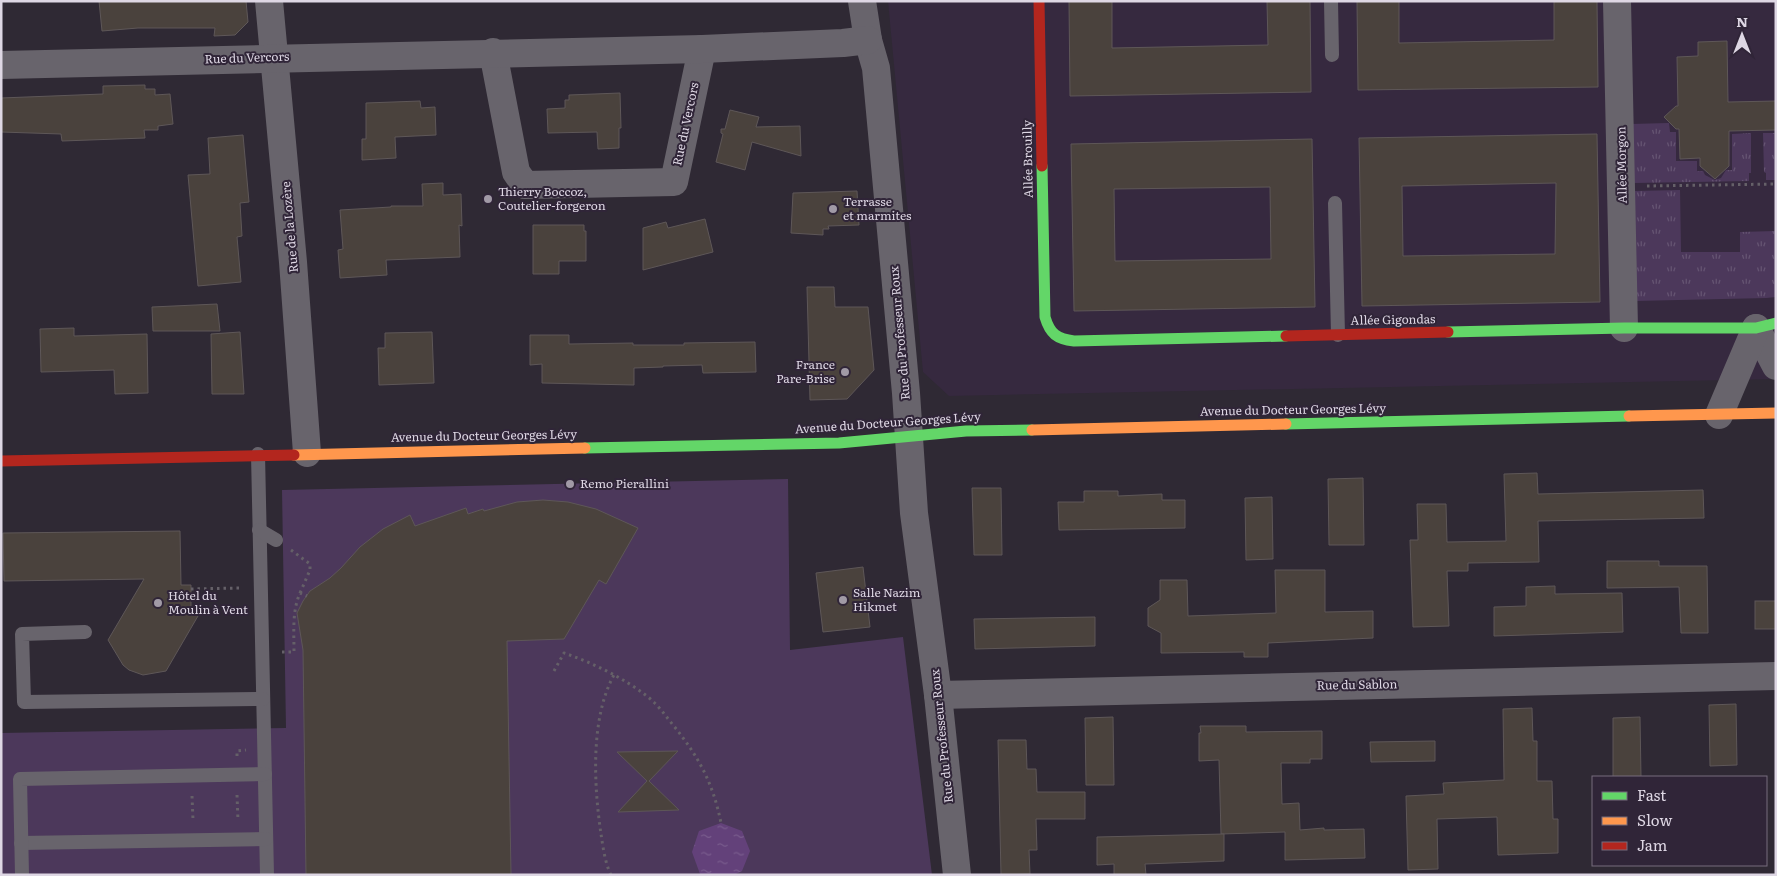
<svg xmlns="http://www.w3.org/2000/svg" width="1777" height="876" font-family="Literata,serif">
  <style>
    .built { fill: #36293f }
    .grass { fill: url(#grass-tufts) }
    .pitch { fill: #4c385b }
    .water { fill: url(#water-ripples) }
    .building { fill: #4a423d; stroke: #5e5758; fill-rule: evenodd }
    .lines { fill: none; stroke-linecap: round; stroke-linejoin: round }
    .path { stroke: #656068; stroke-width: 3; stroke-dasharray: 2.5 4; stroke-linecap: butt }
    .lane { stroke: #68646c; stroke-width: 14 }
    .street { stroke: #68646c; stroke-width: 28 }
    .fast { stroke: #63d668; stroke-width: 11 }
    .slow { stroke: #ff974d; stroke-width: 11 }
    .jam { stroke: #b3261e; stroke-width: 11 }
    .poi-dot { fill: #a19aa6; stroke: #302538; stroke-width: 2 }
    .labels { text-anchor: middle; stroke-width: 4; stroke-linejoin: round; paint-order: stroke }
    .street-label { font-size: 12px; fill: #ded7e4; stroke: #302538 }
    .poi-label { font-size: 12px; fill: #ded7e4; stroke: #302538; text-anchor: start }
  </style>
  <defs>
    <pattern id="grass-tufts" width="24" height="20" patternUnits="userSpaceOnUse" patternTransform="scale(1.25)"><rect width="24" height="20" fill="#4c385b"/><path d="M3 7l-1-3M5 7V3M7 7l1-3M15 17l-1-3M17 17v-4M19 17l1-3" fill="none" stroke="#655472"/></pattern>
    <pattern id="water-ripples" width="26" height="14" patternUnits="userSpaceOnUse" patternTransform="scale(1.25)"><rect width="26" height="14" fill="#63417a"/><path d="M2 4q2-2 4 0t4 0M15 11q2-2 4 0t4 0" fill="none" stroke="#795c8d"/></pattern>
  </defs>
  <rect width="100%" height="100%" fill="#2f2934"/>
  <polygon class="built" points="888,1 1776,1 1776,379 949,396 923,372"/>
  <g class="grass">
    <polygon points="1669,123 1670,132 1676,132 1676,161 1697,161 1697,171 1703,171 1705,175 1715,180 1721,178 1726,170 1732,170 1732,134 1751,133 1751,173 1749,173 1749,181 1633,183 1632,124"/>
    <polygon points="1763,133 1776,133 1776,180 1766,180 1766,173 1764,172"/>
    <polygon points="1680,190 1681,252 1740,252 1740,232 1776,231 1776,297 1766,298 1634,301 1634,191"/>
  </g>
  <polygon class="pitch" points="788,479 790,650 903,637 932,875 1,875 1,733 286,728 282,490"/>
  <polygon class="water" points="721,823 742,831 750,851 742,871 734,875 703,875 700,874 692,852 699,831"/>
  <g class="building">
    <polygon points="99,1 246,1 248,22 235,35 214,36 215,28 138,28 102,31"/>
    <polygon points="1069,1 1112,1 1112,48 1268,45 1267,1 1310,1 1311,92 1070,96"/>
    <polygon points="1357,1 1399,1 1399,43 1554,40 1554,1 1597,1 1598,87 1358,90"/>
    <polygon points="1727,41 1728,102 1776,101 1776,130 1729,131 1729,166 1715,179 1700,166 1700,158 1680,159 1679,129 1676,129 1664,117 1676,106 1678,106 1677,57 1698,56 1698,42"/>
    <polygon points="145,85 145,89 155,89 155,95 170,94 173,124 158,126 158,130 144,130 145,138 62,141 61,134 1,132 1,98 103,94 103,86"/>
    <polygon points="620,93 621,128 619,128 619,148 598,149 597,132 548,133 547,109 565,108 565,100 569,100 569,95"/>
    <polygon points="420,101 421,108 435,107 436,135 395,137 396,158 362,160 362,139 366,139 366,103"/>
    <polygon points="730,110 759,117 756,127 800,126 801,156 752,142 745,170 716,162 723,134 721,133 721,129 725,129"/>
    <path d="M1597,134L1600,302L1362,306L1359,138ZM1556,183L1555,254L1403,256L1402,186Z"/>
    <polygon points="243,135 249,202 240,203 242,236 237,237 241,282 198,286 188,175 210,174 208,138"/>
    <path d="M1312,139L1315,307L1074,311L1071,144ZM1270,187L1271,259L1115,261L1114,189Z"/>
    <polygon points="443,183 443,195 461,194 462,226 459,225 460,257 386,260 387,275 340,278 338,250 343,249 340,210 391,207 391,206 423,206 422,184"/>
    <polygon points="857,191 859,225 828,226 829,229 823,229 823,235 791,233 793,193"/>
    <polygon points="705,219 713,252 643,270 643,228 666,222 668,228"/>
    <polygon points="533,225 584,225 584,231 586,231 586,261 559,261 559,274 533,274"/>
    <polygon points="807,287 834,287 835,307 868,307 874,370 847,399 810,400"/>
    <polygon points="217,304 220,331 153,331 152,307"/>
    <polygon points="74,328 74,336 147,334 148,393 115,394 114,370 41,372 40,329"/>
    <polygon points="240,332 244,394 212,394 211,334"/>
    <polygon points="432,332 434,383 379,385 378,348 385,348 385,333"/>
    <polygon points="530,335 569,335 569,344 633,343 633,345 684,345 684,343 755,342 756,372 703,373 702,365 663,366 663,367 634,368 634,385 542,383 542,364 530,365"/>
    <polygon points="1537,473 1538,494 1703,490 1704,518 1538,521 1539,562 1468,563 1468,571 1447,571 1449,626 1413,627 1410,540 1418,540 1417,504 1446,504 1447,542 1506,541 1504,474"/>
    <polygon points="1363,478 1364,545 1329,545 1328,479"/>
    <polygon points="972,488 1001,488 1002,555 974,555"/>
    <polygon points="1084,491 1118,491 1118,496 1162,494 1162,500 1185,500 1185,528 1059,530 1058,502 1084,502"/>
    <polygon points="1272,497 1273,559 1246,560 1245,498"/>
    <polygon points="543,500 568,502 596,509 638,528 606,584 599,580 564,639 507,641 511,875 306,875 303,650 297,613 303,601 310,591 330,578 341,568 360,547 383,529 410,515 415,526 466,508 468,514 483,509 484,511 517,502"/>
    <polygon points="180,531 181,585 191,585 191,612 198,616 166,671 143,675 129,670 123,665 108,640 144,579 4,581 3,533"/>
    <polygon points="1607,561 1659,561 1659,566 1707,566 1708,633 1681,633 1679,587 1607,588"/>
    <polygon points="863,567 870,627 823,632 816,573"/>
    <polygon points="1275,570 1325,570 1325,612 1373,611 1373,638 1268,643 1268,657 1244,657 1244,652 1161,653 1161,633 1148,626 1148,608 1160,600 1160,580 1187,580 1188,616 1276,613"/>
    <polygon points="1555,586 1555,594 1622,593 1623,632 1494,636 1494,607 1526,606 1526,587"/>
    <rect x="1755" y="601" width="21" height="28"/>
    <polygon points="1095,617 1095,646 975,649 974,619"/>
    <polygon points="1736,704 1737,765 1710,766 1709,705"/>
    <polygon points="1532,708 1533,741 1537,741 1537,781 1552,781 1553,819 1558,819 1558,853 1498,855 1497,817 1437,819 1438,869 1408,870 1406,796 1444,794 1443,783 1504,780 1503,709"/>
    <polygon points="1113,717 1114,785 1086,785 1085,718"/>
    <polygon points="1640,717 1641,777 1613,777 1613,718"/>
    <polygon points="1200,726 1246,726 1246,732 1322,731 1322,759 1310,759 1310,763 1281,763 1282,804 1299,803 1300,830 1324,828 1324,830 1364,829 1365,858 1285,860 1285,832 1221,834 1219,760 1199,761 1199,733 1201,733"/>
    <polygon points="998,740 1026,740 1027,769 1036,769 1037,792 1085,792 1085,819 1036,819 1037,850 1029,850 1030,874 1001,875"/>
    <polygon points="1435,741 1435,761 1371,762 1370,742"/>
    <polygon points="678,751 649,781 679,810 618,812 647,781 617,752"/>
    <polygon points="1224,834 1224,861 1145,864 1146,875 1114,875 1114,864 1097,865 1097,837"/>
  </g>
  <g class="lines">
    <g class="path">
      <polyline points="1647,186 1776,184"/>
      <polyline points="291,550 310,564 310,570 300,593"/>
      <polyline points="191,589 242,588"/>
      <path d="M282,652H294C294,632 292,611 300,593L307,596"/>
      <path d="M554,671L564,653C593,663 624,678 648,697C658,705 665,715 673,725C699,757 713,783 721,823"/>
      <polyline points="237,756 237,751 246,750"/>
      <polyline points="237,795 238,821"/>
      <polyline points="192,796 193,820"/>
      <path d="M611,875C605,863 603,847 601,834C594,787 590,718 614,675"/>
    </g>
    <g class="lane">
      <polyline points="1331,1 1332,55"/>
      <polyline points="1335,203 1338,335"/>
      <polyline points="258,454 267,875"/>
      <polyline points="259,530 276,540"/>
      <polyline points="85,632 22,634 24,702 263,699"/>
      <polyline points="21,843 266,839"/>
      <polyline points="22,875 20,779 265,774"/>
    </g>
    <g class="street">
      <polyline points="269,1 293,262 307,453"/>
      <polyline points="862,1 868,40 876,68 906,393 914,513 938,695 957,875"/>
      <polyline points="1617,1 1624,328"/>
      <polyline points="493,52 516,172 525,185 674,182 702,49"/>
      <polyline points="1,65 702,49 843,43 868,40"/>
      <polyline points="1756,328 1776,366"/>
      <polyline points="1719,415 1756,328"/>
      <polyline points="938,695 1776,676"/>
    </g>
    <g class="fast">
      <path d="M1042,166L1045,317C1050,334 1057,339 1074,341L1286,336"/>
      <polyline points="1448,332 1624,328 1756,328 1776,323"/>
      <polyline points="1286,424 1629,416"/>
      <polyline points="585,448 839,443 966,431 1032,430"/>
    </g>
    <g class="slow">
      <polyline points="1629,416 1776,413"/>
      <polyline points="1032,430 1286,424"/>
      <polyline points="294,455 585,448"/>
    </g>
    <g class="jam">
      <polyline points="1039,1 1042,166"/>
      <polyline points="1286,336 1448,332"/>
      <polyline points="1,461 294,455"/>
    </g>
  </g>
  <g class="poi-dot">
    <circle cx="488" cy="199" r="5"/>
    <circle cx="833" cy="209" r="5"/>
    <circle cx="845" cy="372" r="5"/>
    <circle cx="570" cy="484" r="5"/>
    <circle cx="843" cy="600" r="5"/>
    <circle cx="158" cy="603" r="5"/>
  </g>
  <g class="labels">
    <g class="street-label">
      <text transform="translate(247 58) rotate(-2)" y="4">Rue du Vercors</text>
      <text transform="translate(686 124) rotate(-78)" y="4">Rue du Vercors</text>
      <text transform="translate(1028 159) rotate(-91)" y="4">Allée Brouilly</text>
      <text transform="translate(1622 165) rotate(-91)" y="4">Allée Morgon</text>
      <text transform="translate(290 227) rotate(-95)" y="4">Rue de la Lozère</text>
      <text transform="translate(1393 320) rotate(-1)" y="4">Allée Gigondas</text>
      <text transform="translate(900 333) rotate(-95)" y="4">Rue du Professeur Roux</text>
      <text transform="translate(1293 410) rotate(-1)" y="4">Avenue du Docteur Georges Lévy</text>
      <text transform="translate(888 423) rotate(-4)" y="4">Avenue du Docteur Georges Lévy</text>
      <text transform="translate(484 436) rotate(-1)" y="4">Avenue du Docteur Georges Lévy</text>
      <text transform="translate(1357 685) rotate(-1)" y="4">Rue du Sablon</text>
      <text transform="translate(942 736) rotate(-96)" y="4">Rue du Professeur Roux</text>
    </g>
    <g class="poi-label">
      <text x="498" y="196">Thierry Boccoz,<tspan x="498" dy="14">Coutelier-forgeron</tspan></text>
      <text x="843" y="206">Terrasse<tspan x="843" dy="14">et marmites</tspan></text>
      <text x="835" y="369" text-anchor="end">France<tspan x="835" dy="14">Pare-Brise</tspan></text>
      <text x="580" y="488">Remo Pierallini</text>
      <text x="853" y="597">Salle Nazim<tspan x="853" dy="14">Hikmet</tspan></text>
      <text x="168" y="600">Hôtel du<tspan x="168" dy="14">Moulin à Vent</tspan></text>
    </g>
  </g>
  <rect width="1777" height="876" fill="none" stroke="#ded7e4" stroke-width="5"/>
  <rect x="1592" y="776" width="175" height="90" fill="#302538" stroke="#766c7d"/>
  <rect x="1602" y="792" width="25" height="8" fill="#63d668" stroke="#766c7d"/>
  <text x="1637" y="801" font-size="15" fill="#ded7e4">Fast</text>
  <rect x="1602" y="817" width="25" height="8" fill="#ff974d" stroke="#766c7d"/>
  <text x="1637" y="826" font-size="15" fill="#ded7e4">Slow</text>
  <rect x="1602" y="842" width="25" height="8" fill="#b3261e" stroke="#766c7d"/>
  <text x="1637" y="851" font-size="15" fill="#ded7e4">Jam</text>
  <g transform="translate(1742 35)" stroke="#302538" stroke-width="4" paint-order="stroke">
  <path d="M0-4L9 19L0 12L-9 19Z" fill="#ded7e4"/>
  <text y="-8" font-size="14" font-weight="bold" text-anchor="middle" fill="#ded7e4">N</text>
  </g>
</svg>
